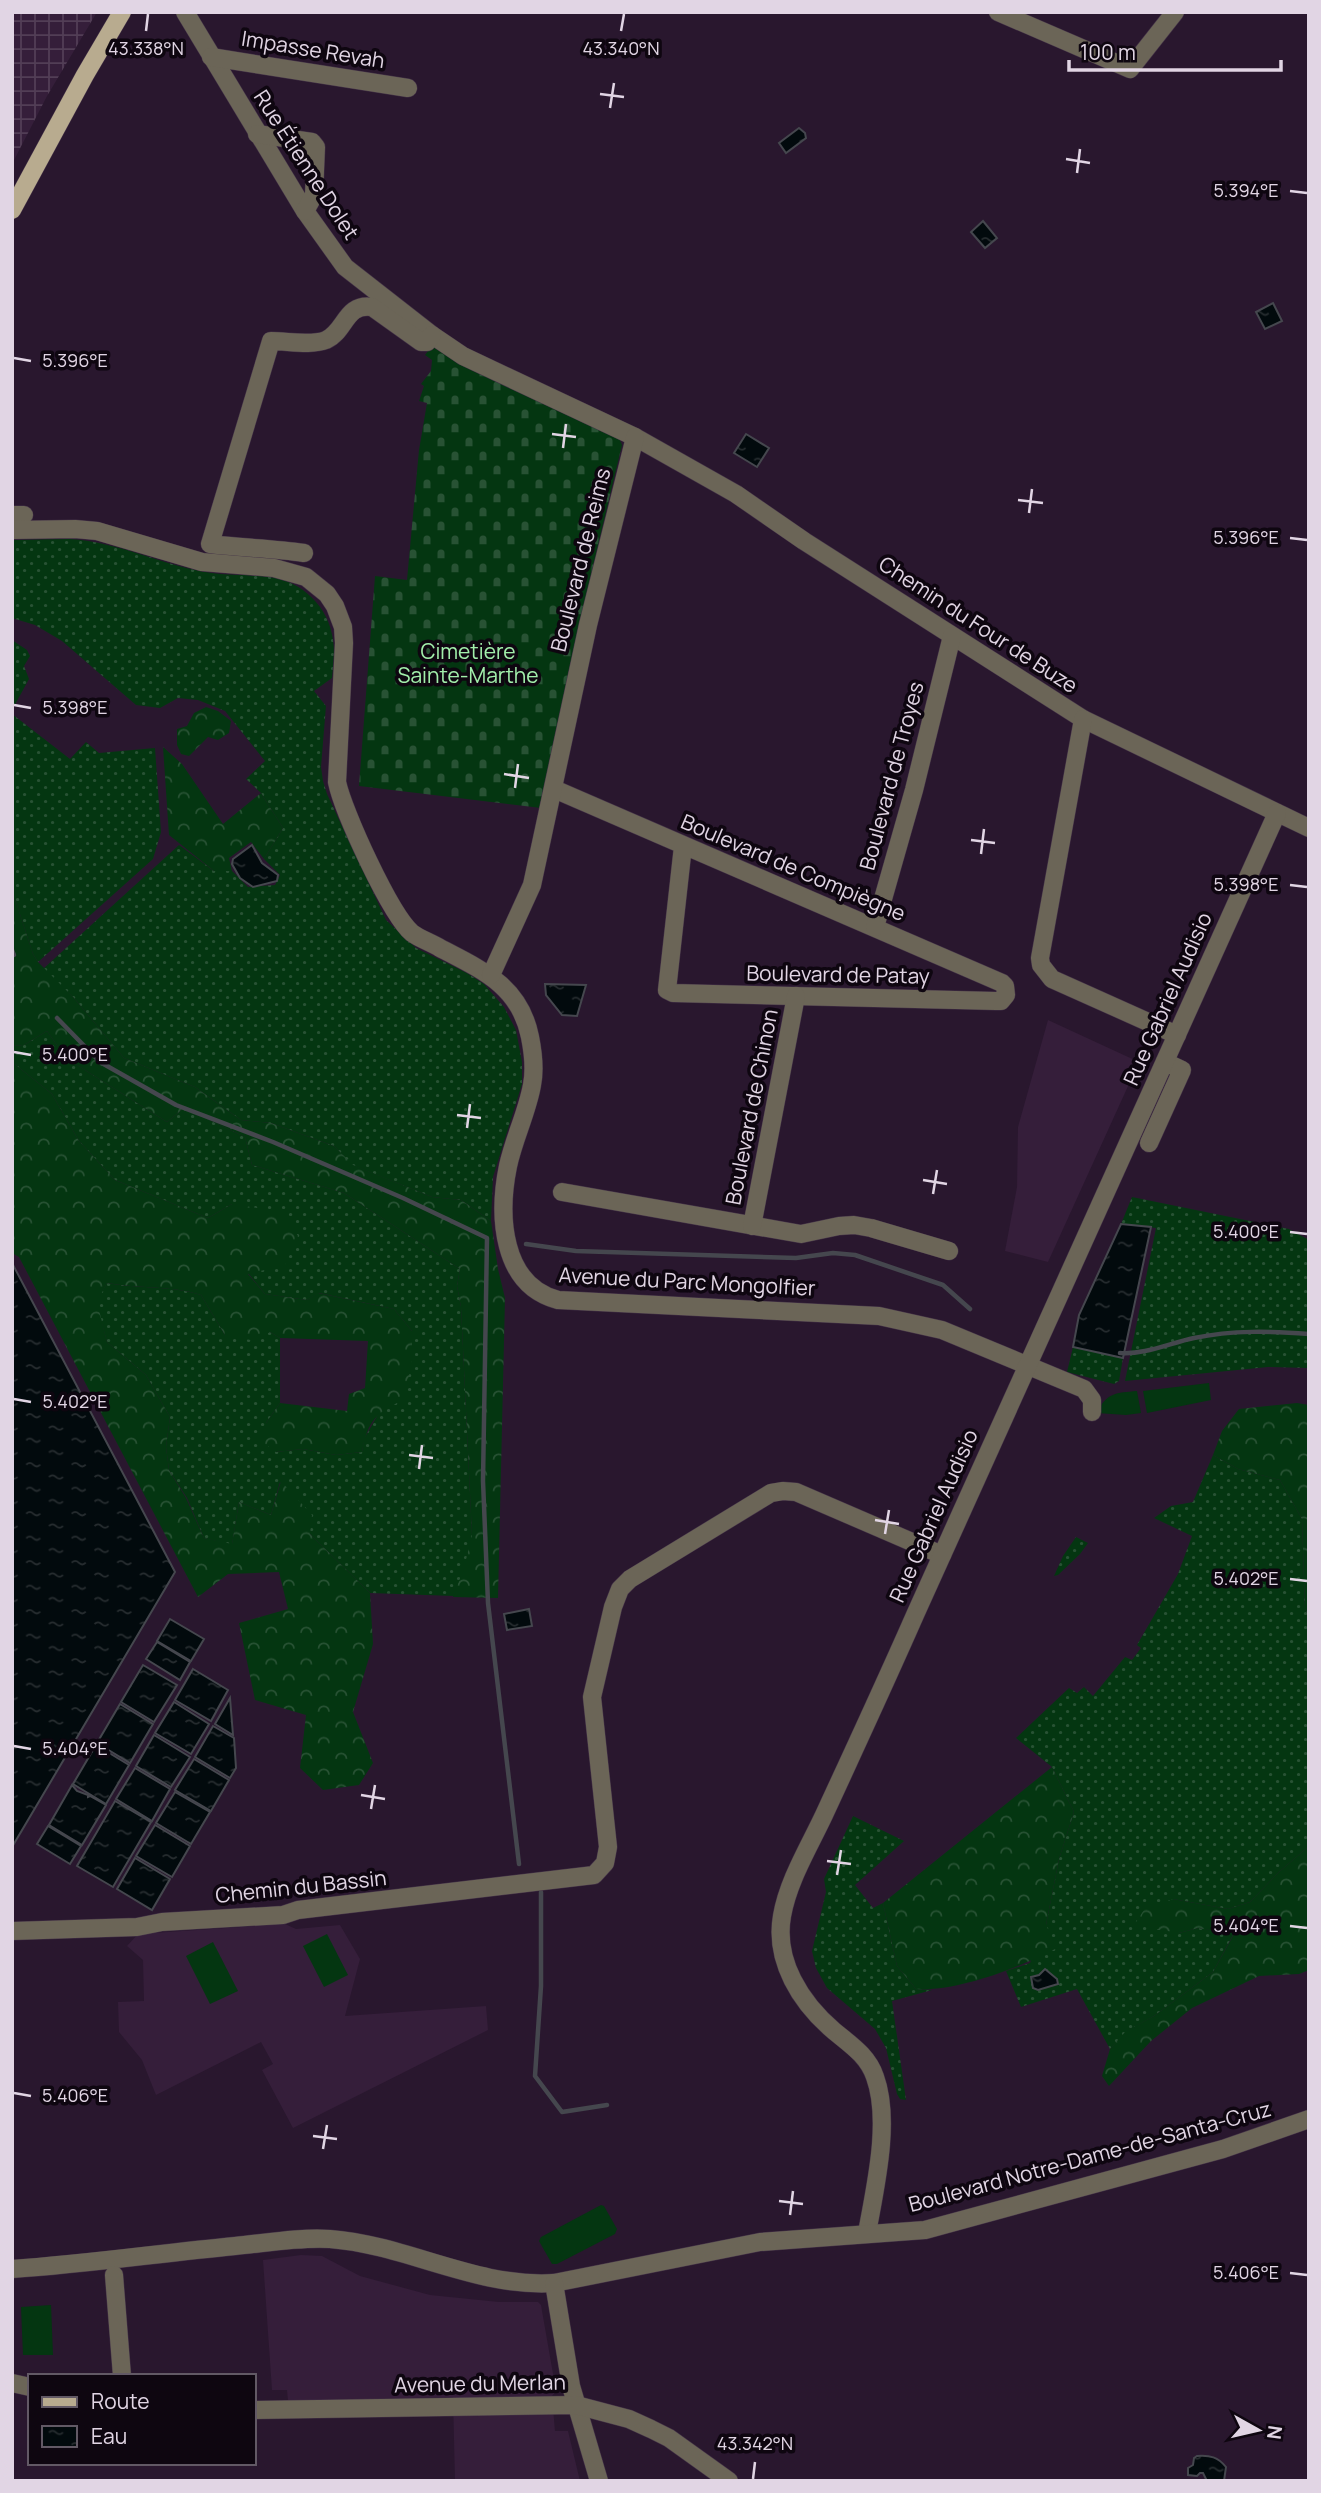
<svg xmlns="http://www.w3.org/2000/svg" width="1321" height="2493" font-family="Manrope,sans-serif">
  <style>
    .built { fill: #351e3a }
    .industrial { fill: url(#industrial-grid) }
    .grass { fill: url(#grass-dots) }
    .forest { fill: url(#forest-crowns) }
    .cemetery { fill: url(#cemetery-stones) }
    .garden { fill: #043611 }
    .water { fill: url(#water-ripples); stroke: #45474e; stroke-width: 2 }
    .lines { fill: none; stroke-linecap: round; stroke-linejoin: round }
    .stream { stroke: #45474e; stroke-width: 4.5 }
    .minor-casing { stroke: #433247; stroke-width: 19 }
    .major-casing { stroke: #433247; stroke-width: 19 }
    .minor { stroke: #6b6557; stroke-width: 18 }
    .major { stroke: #b8ab8f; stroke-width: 18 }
    .ticks { fill: none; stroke: #e1d5e4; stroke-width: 2.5 }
    .labels { text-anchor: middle; stroke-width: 7; stroke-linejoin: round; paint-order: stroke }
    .street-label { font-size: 21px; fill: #e1d5e4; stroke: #0e0610 }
    .park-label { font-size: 21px; fill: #a2efab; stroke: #0e0610 }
    .ticks-label { font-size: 18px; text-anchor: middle; fill: #e1d5e4; stroke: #0e0610; stroke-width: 7; stroke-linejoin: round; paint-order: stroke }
  </style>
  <defs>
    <pattern id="industrial-grid" width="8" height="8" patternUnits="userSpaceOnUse" patternTransform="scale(1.75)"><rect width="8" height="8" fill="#351e3a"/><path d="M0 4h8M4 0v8" fill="none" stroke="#523e56"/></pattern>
    <pattern id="grass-dots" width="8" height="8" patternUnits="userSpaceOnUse" patternTransform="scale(1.75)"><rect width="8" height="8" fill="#043611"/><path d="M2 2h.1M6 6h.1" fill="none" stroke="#285234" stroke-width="1.8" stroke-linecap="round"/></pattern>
    <pattern id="forest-crowns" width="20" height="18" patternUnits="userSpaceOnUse" patternTransform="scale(1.75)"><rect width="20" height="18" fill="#043611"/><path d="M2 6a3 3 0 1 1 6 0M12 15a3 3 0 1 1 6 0" fill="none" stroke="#285234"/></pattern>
    <pattern id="cemetery-stones" width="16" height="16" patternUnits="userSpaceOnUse" patternTransform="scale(1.75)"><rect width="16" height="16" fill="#043611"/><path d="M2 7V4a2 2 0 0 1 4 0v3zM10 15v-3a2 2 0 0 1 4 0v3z" fill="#285234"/></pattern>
    <pattern id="water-ripples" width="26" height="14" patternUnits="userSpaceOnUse" patternTransform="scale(1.75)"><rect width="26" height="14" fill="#020a0d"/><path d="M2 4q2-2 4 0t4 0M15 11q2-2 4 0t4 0" fill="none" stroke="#272d30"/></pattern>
  </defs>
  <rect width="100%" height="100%" fill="#29172e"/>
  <g class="built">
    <polygon points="1048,1020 1139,1062 1048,1262 1005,1251 1017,1187 1018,1127"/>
    <polygon points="285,1924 296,1929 340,1925 360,1959 345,2016 486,2006 488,2030 293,2128 262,2070 273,2064 261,2042 156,2095 142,2060 119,2032 118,2002 144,2001 143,1960 127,1946 138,1934"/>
    <polygon points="301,2255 322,2256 360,2276 430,2295 499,2302 538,2302 541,2305 556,2391 552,2396 555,2431 568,2431 580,2481 455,2481 453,2397 288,2401 287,2390 272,2390 263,2260"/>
  </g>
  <polygon class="industrial" points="12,12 97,12 47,96 12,164"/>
  <g class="grass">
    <path d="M70,539C116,542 156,562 200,571C222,576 247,574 270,577C302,581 329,607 333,640C335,652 333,665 332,678L314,691L326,706L321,767L323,781L327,794L386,920L416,948L467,973L484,984L504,1007L516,1030L522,1062V1084L493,1177L491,1221L461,1200L432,1197L352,1165L334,1146L271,1123L241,1120L195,1087L124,1058L74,998L43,969L179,845L214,871H232L248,887L275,885L280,875L264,859L283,828L261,793L246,779L265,761L225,711L198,700L178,698L160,708L136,705L62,641L35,625L12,618V540Z"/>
    <polygon points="12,640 27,650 30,656 24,666 29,679 12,710"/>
    <polygon points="12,714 70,759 86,742 99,753 155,748 161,832 153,859 38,962 33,954 16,902 12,897"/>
    <path d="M47,1031L66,1058L167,1122L184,1108L245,1137L252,1165L344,1193L460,1269L457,1286L461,1307L472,1535L481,1597L370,1593L310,1534L280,1482L271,1515L239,1502L232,1545L204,1538L187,1498L169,1470L166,1447L170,1417L146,1375L107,1342L96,1302L107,1283C139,1289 169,1285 201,1295L225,1335L270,1332L280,1338V1403L266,1423L276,1452L303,1449L336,1455L362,1452L364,1439L380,1411L412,1331L394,1309L319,1293L307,1300L265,1294L248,1273L232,1204L208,1218L115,1180L79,1141L52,1094L12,1062V1046L24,1045Z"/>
    <polygon points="1132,1197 1289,1229 1309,1240 1309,1368 1268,1367 1125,1381 1156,1228 1121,1224"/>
    <polygon points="1073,1347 1123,1358 1119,1381 1114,1384 1067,1372"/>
    <polygon points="1213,1455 1238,1469 1280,1480 1302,1519 1305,1609 1309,1616 1309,1846 1279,1872 1250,1902 1228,1909 1173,1899 1179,1933 1198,1928 1234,1933 1213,1972 1154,2016 1127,2031 1110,2049 1077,1989 1021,2007 1006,1971 1030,1963 1046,1925 1059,1859 1074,1812 1052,1767 1016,1738 1069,1688 1077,1693 1084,1687 1093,1696 1125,1657 1132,1660 1141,1648 1137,1645 1178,1574 1192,1536 1154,1518 1171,1506 1193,1502"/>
    <polygon points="1076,1537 1088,1543 1080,1554 1058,1575 1054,1576 1063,1556"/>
    <polygon points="853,1816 904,1841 855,1885 873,1908 883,1903 897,1966 916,1989 932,1990 892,2001 906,2100 900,2099 897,2094 886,2048 875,2029 827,1988 816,1968 812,1951 826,1892 824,1879"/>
  </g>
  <g class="forest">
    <polygon points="206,707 218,711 231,721 229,733 218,740 208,737 189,756 181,754 177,745 177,729 187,726 194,713"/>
    <polygon points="163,747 182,764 223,824 261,793 283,828 264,859 251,842 229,858 232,871 214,871 169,835"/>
    <polygon points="12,897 16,902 33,954 38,962 74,998 124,1058 195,1087 241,1120 271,1123 334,1146 353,1165 432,1197 461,1200 491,1221 498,1269 505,1298 498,1598 453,1597 464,1568 472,1535 461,1307 457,1286 460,1269 344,1193 252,1165 245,1137 184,1108 167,1122 66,1058 47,1031 24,1045 12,1046"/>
    <path d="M12,1062L52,1094L79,1141L115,1180L208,1218L232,1204L283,1212L298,1236L285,1265L248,1274L265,1294L307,1300L318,1293L394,1309L412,1331V1359L405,1399C376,1413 368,1420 362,1452L336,1455L303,1449L276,1452L258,1439L266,1423L280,1403L347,1411L349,1394L365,1388L368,1341L280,1338L270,1332L256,1341L225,1335L201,1295C170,1285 139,1289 107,1283L97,1302L107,1342L146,1375L170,1417L166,1447L169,1470L186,1498L204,1538L232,1544L239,1502L271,1515L281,1481L312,1515L310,1534L370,1593L373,1644L353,1712L373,1763L359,1785L323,1790L300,1768L306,1715L255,1700L239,1623L288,1609L279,1572L228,1574L198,1597L19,1257L12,1253Z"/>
    <polygon points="1297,1403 1309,1405 1309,1616 1305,1609 1302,1519 1280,1480 1238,1469 1213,1455 1222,1431 1239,1409"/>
    <path d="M1052,1767L1074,1812L1059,1859L1046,1925L1057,1948C1021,1967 957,1992 916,1989L897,1966L883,1903Z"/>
    <polygon points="1309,1846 1309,1970 1299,1974 1259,1976 1192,2008 1151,2041 1109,2086 1102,2076 1110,2049 1126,2031 1154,2016 1213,1972 1234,1934 1198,1928 1179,1933 1134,1925 1146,1907 1173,1899 1228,1909 1250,1902 1279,1872"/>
  </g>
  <polygon class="cemetery" points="434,343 618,436 622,445 588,587 541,808 359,786 375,576 407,580 419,450 427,403 419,401 424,386 421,384 431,371 432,360 425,355"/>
  <g class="garden">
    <polygon points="1209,1383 1211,1400 1147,1413 1143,1391"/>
    <path d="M1137,1391L1141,1413L1126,1415L1097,1413C1107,1392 1116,1393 1137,1391Z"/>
    <polygon points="327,1934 348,1975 324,1987 303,1946"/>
    <polygon points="213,1942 238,1991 210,2004 186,1956"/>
    <polygon points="601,2205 604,2206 617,2229 615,2234 557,2264 552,2264 539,2241 541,2237"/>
    <polygon points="51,2305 53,2355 23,2355 21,2307"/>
  </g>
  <g class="water">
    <polygon points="799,128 805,133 806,138 786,153 779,143"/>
    <polygon points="983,221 997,238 985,248 971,232"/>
    <polygon points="1273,303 1282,321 1265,329 1256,312"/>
    <polygon points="746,434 769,448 757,467 734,453"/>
    <polygon points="252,845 262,863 278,875 277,881 253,887 240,878 232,864 233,859"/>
    <polygon points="545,984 586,985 577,1016 562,1015 546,995"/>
    <polygon points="1121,1224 1151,1227 1123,1358 1073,1347 1079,1315"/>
    <polygon points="12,1263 175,1572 12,1847"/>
    <polygon points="529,1609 532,1626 507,1630 504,1614"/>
    <polygon points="170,1619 204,1639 191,1661 157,1641"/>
    <polygon points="157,1642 190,1662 180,1680 146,1659"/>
    <polygon points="143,1665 177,1685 154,1722 121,1702"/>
    <polygon points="193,1669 228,1690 211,1721 175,1700"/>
    <polygon points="230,1698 233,1735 215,1724"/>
    <polygon points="174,1702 209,1724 191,1754 155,1733"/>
    <polygon points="120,1704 153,1724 130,1763 97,1743"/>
    <polygon points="213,1726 234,1738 236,1768 230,1778 195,1757"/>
    <polygon points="154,1735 190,1757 171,1787 136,1766"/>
    <polygon points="96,1745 129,1765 106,1804 73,1784"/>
    <polygon points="194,1759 229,1780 211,1811 175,1790"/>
    <polygon points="135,1768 170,1789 152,1821 116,1799"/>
    <polygon points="72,1785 77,1791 88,1795 88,1797 90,1796 106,1805 82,1845 49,1825"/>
    <polygon points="175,1792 210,1812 191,1844 156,1823"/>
    <polygon points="115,1801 151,1822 113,1887 77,1866"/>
    <polygon points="155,1825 190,1846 172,1877 136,1856"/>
    <polygon points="48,1826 81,1846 70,1864 37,1844"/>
    <polygon points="135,1858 170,1879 152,1910 117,1889"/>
    <polygon points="1045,1969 1057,1979 1058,1984 1038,1990 1033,1988 1031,1977 1039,1975"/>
    <path d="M1197,2456C1210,2455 1218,2457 1226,2467L1224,2481H1207L1203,2473H1200L1197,2476L1188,2475V2468L1193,2465L1194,2458Z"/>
  </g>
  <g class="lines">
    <g class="stream">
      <polyline points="12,950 14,955"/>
      <polyline points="57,1018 100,1062 176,1105 273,1142 403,1198 487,1238 483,1481 488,1603 519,1864"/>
      <polyline points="526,1244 576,1251 796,1258 833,1253 855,1255 943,1285 970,1309"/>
      <path d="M1120,1353C1144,1355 1170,1343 1194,1338C1233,1330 1270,1331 1309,1334"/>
      <polyline points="541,1892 541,1986 535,2076 562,2112 607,2105"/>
    </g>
    <defs>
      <g id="minor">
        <polyline points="185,12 305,211 345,267 432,335 463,356 635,437 736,494 804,541 1083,719 1309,828"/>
        <polyline points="998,12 1130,69 1175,12"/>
        <polyline points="211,57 408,88"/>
        <polyline points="257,134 312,142 316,147 314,195 305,211"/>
        <polyline points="12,515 24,515"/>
        <path d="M12,530L75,529L97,531L202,562L274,568L306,577L327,594L335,606L343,627L344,643L337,782C343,811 390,914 412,933C420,939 432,943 440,948C482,970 520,986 530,1037C533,1052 535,1070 532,1085C527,1113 514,1138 508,1166C498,1215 501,1285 558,1300L879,1316L942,1330L1084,1389L1092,1400V1412"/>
        <path d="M304,553C273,548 241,548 210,544L271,341C288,341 311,346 326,340C346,331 345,303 372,307L421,342H427L432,335"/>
        <polyline points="1083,719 1040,958 1041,965 1052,979 1177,1035"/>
        <polyline points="554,789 1002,983 1005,986 1006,995 1001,1001 996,1001 673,993 667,990 683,846"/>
        <polyline points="875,927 914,790 952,636"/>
        <polyline points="491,975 532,885 588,625 635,437"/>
        <polyline points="1149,1143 1182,1070 1165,1062"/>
        <polyline points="562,1192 801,1234 839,1226 854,1225 871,1228 949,1251"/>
        <polyline points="752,1226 796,996"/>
        <polyline points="12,1931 137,1927 162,1922 283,1915 298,1910 594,1875 605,1863 608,1847 592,1697 613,1607 620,1589 630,1579 771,1493 783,1491 796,1492 942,1555"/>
        <path d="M867,2233C875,2188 891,2121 875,2077C868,2056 851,2045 834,2031C801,2003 774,1961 782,1916C788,1881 809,1847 824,1815C855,1748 886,1681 915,1615C1035,1347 1156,1080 1277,813"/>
        <path d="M12,2269C87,2264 161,2253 235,2246C266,2243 299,2237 330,2239C407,2245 476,2288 554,2283L760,2242L925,2230L1223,2149L1309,2119"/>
        <polyline points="114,2275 122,2376"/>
        <polyline points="554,2283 571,2386 599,2481"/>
        <polyline points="12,2383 30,2387"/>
        <polyline points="254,2410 576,2405 629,2419 651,2429 669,2438 729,2481"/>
      </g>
      <polyline id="major" points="12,210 85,75 122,12"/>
    </defs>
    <use href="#minor" class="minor-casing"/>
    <use href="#major" class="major-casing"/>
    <use href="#minor" class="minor"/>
    <use href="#major" class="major"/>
  </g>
  <path class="ticks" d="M146,31L148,14M621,31L624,14M600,94L624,97M610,108L614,83M1066,159L1090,163M1077,173L1080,149M1290,191L1307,193M14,358L31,361M552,434L576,437M563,448L566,424M1018,500L1043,503M1029,513L1032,489M1290,538L1307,540M14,705L31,708M504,774L529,778M515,788L518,764M971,840L995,843M981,854L984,829M1290,885L1307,887M14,1052L31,1055M457,1115L481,1118M467,1128L470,1104M923,1180L947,1184M933,1194L937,1170M1290,1232L1307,1234M14,1399L31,1402M409,1455L433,1458M419,1469L422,1445M875,1520L899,1524M885,1534L889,1510M1290,1579L1307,1581M14,1746L31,1749M361,1795L385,1799M371,1809L375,1785M827,1861L851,1864M837,1875L841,1850M1290,1926L1307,1928M14,2093L31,2096M313,2136L337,2139M323,2149L327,2125M779,2201L803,2204M790,2215L793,2191M1290,2273L1307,2275M753,2479L755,2462"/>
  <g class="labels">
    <g class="street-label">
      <text transform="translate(313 50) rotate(9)" y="7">Impasse Revah</text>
      <text transform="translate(306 165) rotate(57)" y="7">Rue Étienne Dolet</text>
      <text transform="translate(581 560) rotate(-76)" y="7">Boulevard de Reims</text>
      <text transform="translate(978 625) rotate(33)" y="7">Chemin du Four de Buze</text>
      <text transform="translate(892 776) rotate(-75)" y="7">Boulevard de Troyes</text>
      <text transform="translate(793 868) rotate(23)" y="7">Boulevard de Compiègne</text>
      <text transform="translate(838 975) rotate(1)" y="7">Boulevard de Patay</text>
      <text transform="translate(1168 999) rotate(-66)" y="7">Rue Gabriel Audisio</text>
      <text transform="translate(752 1107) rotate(-79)" y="7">Boulevard de Chinon</text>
      <text transform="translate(687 1282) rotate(3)" y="7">Avenue du Parc Mongolfier</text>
      <text transform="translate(934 1516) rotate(-66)" y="7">Rue Gabriel Audisio</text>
      <text transform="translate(301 1887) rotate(-6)" y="7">Chemin du Bassin</text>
      <text transform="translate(1090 2157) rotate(-15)" y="7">Boulevard Notre-Dame-de-Santa-Cruz</text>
      <text transform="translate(480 2384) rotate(-1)" y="7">Avenue du Merlan</text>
    </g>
    <g class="park-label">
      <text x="468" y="659">Cimetière<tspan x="468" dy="24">Sainte-Marthe</tspan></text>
    </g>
  </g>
  <g class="ticks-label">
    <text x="146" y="55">43.338°N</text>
    <text x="621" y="55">43.340°N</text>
    <text x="1246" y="197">5.394°E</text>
    <text x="75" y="367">5.396°E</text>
    <text x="1246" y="544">5.396°E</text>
    <text x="75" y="714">5.398°E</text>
    <text x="1246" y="891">5.398°E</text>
    <text x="75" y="1061">5.400°E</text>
    <text x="1246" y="1238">5.400°E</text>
    <text x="75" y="1408">5.402°E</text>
    <text x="1246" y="1585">5.402°E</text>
    <text x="75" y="1755">5.404°E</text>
    <text x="1246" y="1932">5.404°E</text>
    <text x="75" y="2102">5.406°E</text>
    <text x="1246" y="2279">5.406°E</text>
    <text x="755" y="2450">43.342°N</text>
  </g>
  <rect width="1321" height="2493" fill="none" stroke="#e1d5e4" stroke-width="28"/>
  <rect x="28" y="2374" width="228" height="91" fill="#0e0610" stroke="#625965" stroke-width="2"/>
  <rect x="42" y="2397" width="35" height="10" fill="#b8ab8f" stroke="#625965" stroke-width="2"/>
  <text x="91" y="2409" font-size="21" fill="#e1d5e4">Route</text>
  <rect x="42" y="2426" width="35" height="21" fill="url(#water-ripples)" stroke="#625965" stroke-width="2"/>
  <text x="91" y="2444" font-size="21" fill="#e1d5e4">Eau</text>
  <g transform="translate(1258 2430) rotate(98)" stroke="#0e0610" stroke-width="5" paint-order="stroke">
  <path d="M0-5L12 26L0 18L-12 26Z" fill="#e1d5e4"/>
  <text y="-10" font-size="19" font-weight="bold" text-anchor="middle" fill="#e1d5e4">N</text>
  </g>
  <path d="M1069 60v10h212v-10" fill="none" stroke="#e1d5e4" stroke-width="3.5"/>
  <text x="1080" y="60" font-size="21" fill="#e1d5e4" stroke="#0e0610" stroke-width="5" paint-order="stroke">100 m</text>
</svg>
